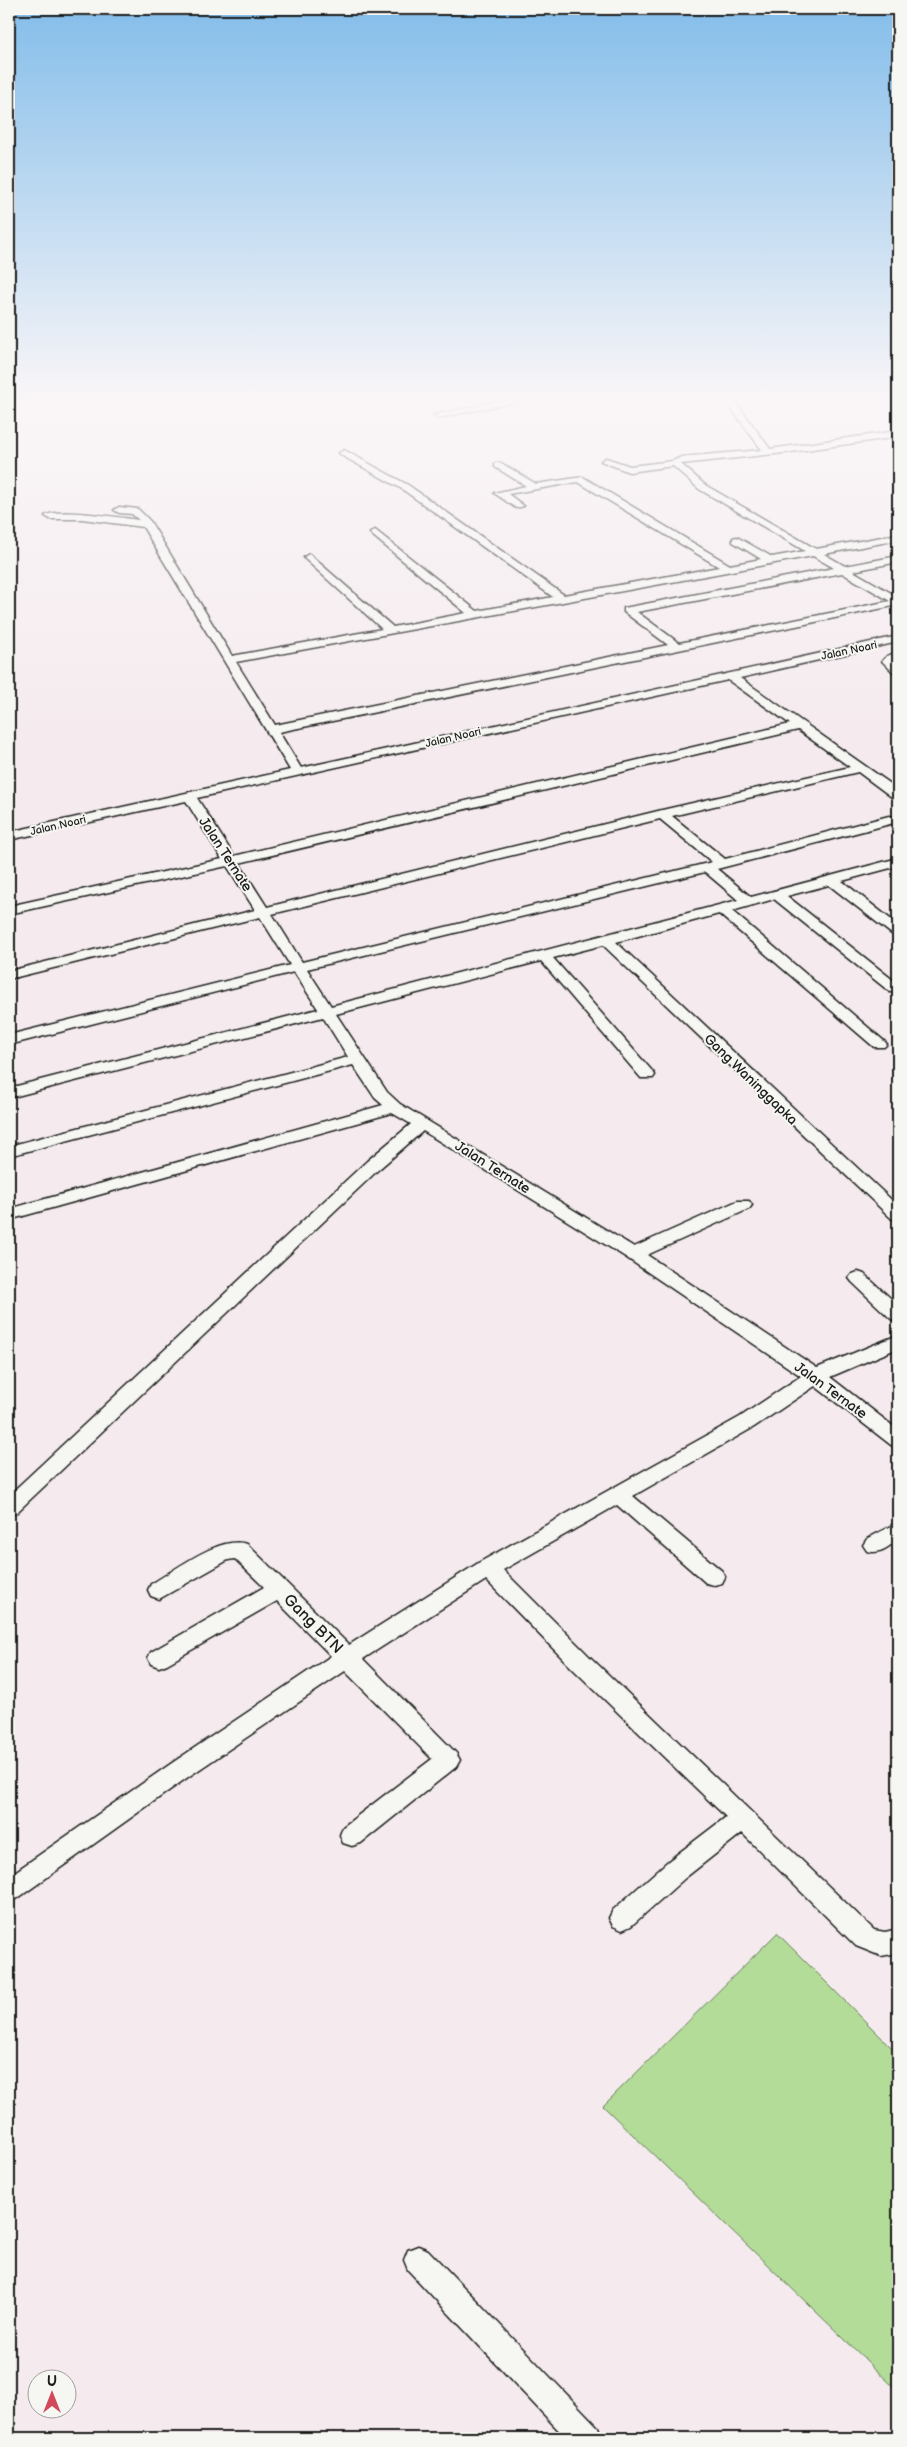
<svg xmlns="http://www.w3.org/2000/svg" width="907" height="2447" font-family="'Balsamiq Sans',sans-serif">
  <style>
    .green { fill: #b2dc98; stroke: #677c5a }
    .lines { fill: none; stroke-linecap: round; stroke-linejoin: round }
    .minor-casing { stroke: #1c1c1c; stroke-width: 3 }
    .minor { fill: #f6f6f2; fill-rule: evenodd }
    .labels { text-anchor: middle; stroke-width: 4; stroke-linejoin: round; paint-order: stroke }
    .far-street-label { font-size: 11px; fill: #1c1c1c; stroke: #f6f6f2 }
    .street-label { font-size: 14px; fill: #1c1c1c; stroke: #f6f6f2 }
    .near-street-label { font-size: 16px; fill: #1c1c1c; stroke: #f6f6f2 }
  </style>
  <rect width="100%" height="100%" fill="#f5ebef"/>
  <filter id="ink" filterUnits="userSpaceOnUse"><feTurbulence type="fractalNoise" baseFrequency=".02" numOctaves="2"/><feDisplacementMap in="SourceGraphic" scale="10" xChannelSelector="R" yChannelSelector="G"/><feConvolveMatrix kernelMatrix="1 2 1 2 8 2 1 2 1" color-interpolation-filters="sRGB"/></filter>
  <g filter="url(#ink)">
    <polygon class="green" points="777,1933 898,2054 898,2391 603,2106"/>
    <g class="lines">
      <defs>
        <g id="minor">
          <polygon points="523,396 543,396 438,418 434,415"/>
          <path d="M722,396H731L770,449L898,431V437L784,453L681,464L705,485L816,549L898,534V540L824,554L845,566L898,556V562L853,571L898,597V605L279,732L301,768L898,636V642L740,678L898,789V799L893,798L858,772L672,816L725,859L889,816L894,817L896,820L894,823L717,869L751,897L898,858V866L842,881L898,925V936L893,935L829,885L787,896L898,984V993L890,992L774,899L732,911L884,1041L887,1044L884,1047H874L719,914L616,942L898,1206V1220L892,1219L603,945L553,958L653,1072L655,1075L653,1078H641L541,961L336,1014L387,1092L400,1104L634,1247L737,1201H749L752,1205L749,1209L647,1255L817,1368L898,1335V1348L830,1377L898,1430V1447L891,1445L815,1386L754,1427L633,1496L722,1571L725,1577L722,1583L714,1585L706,1583L617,1505L503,1570L589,1656L874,1930L885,1932L898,1929V1953L881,1956L856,1946L742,1833L685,1878L631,1926L622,1930L613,1926L609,1918L613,1910L667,1862L726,1817L573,1669L486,1580L363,1659L456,1753L460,1760L456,1767L361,1843L352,1846L343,1843L340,1835L343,1827L432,1759L345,1671L188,1777L18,1898L9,1901V1876L172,1763L331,1656L277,1601L167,1664L159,1667L151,1664L148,1658L151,1652L264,1587L235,1559L228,1560L159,1599L151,1596L148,1590L151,1584C176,1570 219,1535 247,1544L349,1645L480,1562L740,1417L801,1376L627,1258L423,1131L379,1169L16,1513L9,1515V1495L367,1161L411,1124L392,1113L9,1220V1209L383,1105L375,1098L353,1065L9,1156V1146L348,1057L323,1017L9,1098V1088L318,1009L294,972L9,1045V1035L290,965L260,917L9,979V971L255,910L227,866L9,914V906L222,859L186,801L9,840V832L290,770L143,527L82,519H50L45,516C56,507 122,518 139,520L132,514L119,513L114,510L119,507L138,509L150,521L232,656L382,629L305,559L304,557L309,554L393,627L466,613L372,535L370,533L375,530L477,611L553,597L402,489L341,455L339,453L344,450L408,485L564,595L719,567L578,482L508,494L524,506L516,508L494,493L526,486L495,467V463H501L536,484L583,477L730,565L761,559L733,542V538L737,537L772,557L805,551L699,489L673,466L629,472L601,461L606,458L630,466L673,461L681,457L762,450ZM813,556L834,568L624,608V612L668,645L275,725L236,662ZM842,573L890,601L679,643L637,612ZM728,680L790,724L234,856L197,798ZM798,730L850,767L662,810L267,907L239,863ZM660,819L712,862L302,962L272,914ZM705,872L738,900L331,1006L307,969Z"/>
          <polygon points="898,652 898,659 894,661 898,665 898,674 894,673 882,661 887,656"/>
          <polygon points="858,1272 864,1274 898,1305 898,1321 891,1319 852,1282 849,1278 852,1274"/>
          <path d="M898,1522V1540C888,1547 879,1555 867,1551L863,1545L867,1539Z"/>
          <polygon points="418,2246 428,2250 598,2427 602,2438 566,2438 408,2270 404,2260 408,2250"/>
        </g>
      </defs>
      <use href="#minor" class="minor-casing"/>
      <use href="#minor" class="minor"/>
    </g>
  </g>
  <linearGradient id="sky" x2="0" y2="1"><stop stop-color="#83bdea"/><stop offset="0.54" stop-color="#faf6f8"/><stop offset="1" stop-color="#faf6f8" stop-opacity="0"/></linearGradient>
  <rect width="907" height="739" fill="url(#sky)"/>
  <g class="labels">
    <g class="far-street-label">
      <text transform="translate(849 650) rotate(-12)" y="4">Jalan Noari</text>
      <text transform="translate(453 737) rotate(-13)" y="4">Jalan Noari</text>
      <text transform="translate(58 825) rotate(-13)" y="4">Jalan Noari</text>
    </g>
    <g class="street-label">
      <text transform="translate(226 854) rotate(57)" y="5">Jalan Ternate</text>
      <text transform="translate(751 1079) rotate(44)" y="5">Gang Waninggapka</text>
      <text transform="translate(493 1167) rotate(32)" y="5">Jalan Ternate</text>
      <text transform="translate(831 1390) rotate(36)" y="5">Jalan Ternate</text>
    </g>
    <g class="near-street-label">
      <text transform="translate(314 1623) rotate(45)" y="6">Gang BTN</text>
    </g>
  </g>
  <rect width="907" height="2447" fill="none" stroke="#f6f6f2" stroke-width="30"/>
  <rect x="15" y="15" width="877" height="2417" fill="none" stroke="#1c1c1c" stroke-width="2" filter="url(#ink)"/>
  <g transform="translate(52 2394)"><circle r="24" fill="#f6f6f2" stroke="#9f9f9c"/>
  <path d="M0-4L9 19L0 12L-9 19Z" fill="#d1495b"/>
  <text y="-8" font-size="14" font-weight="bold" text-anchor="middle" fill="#1c1c1c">U</text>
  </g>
</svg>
